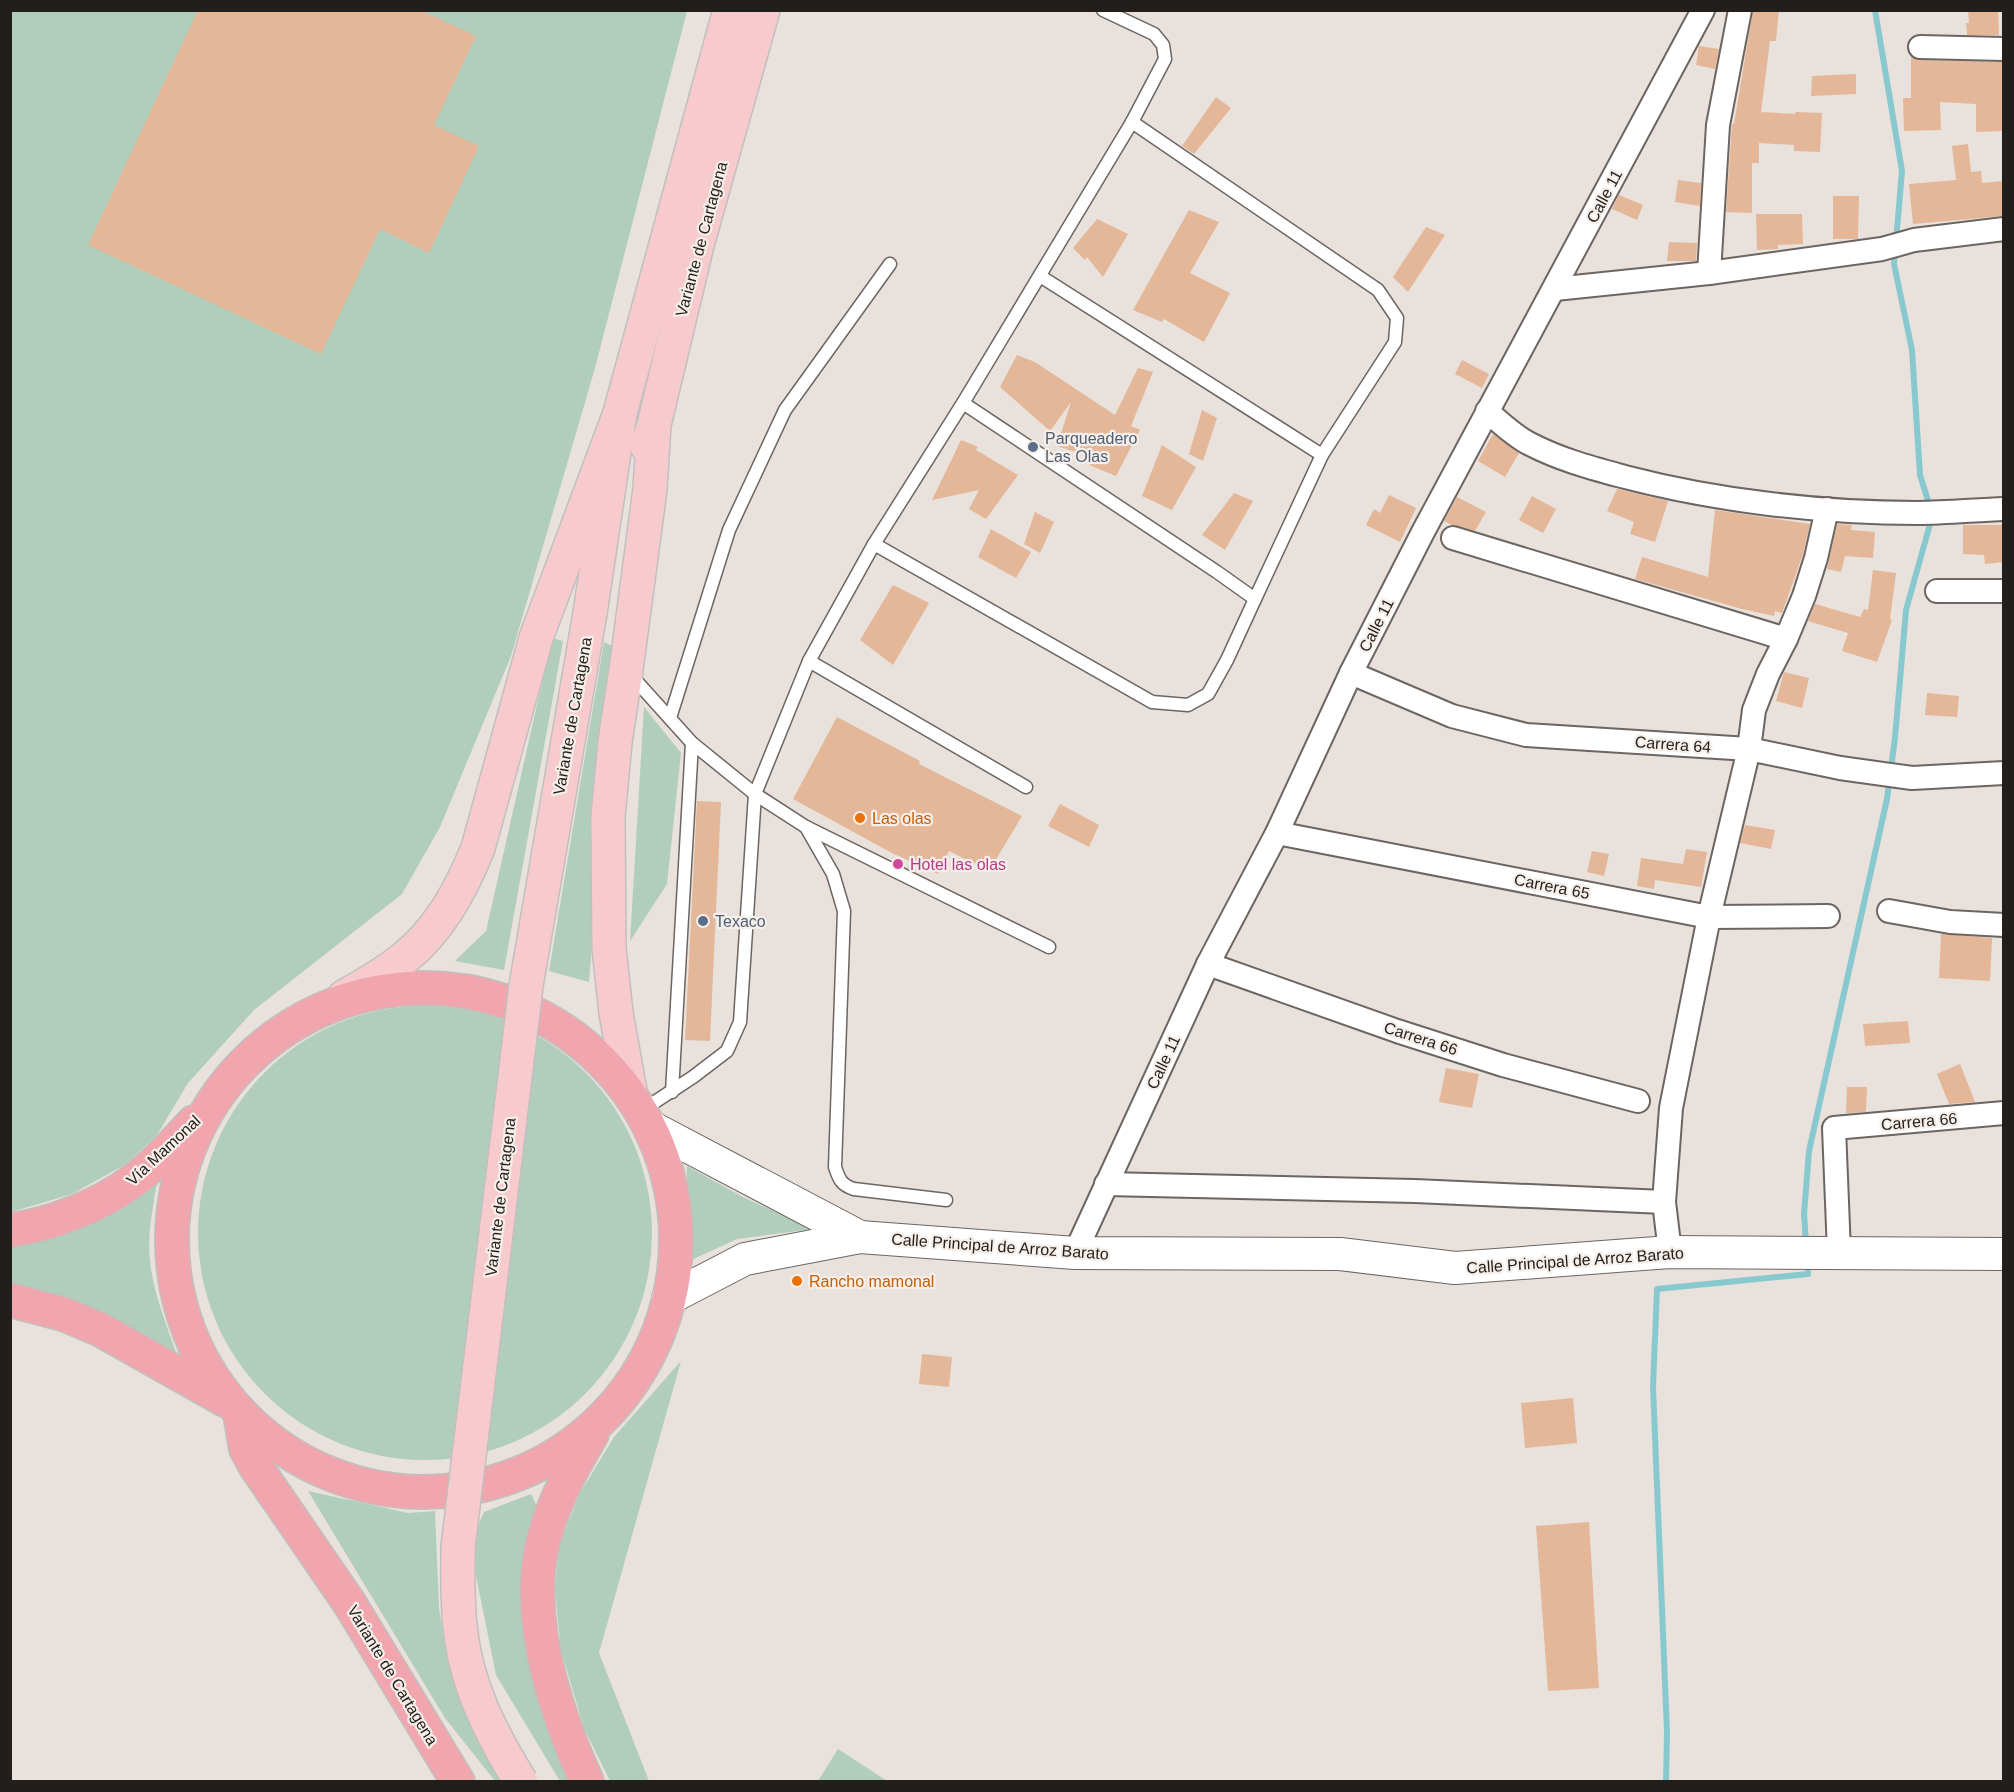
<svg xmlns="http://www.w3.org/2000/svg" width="2014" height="1792" font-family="Helvetica,sans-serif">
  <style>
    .green { fill: #b0cebb }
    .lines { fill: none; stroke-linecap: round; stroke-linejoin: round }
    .stream { stroke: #88c9d0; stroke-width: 6 }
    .building { fill: #e4b799 }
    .lane-casing { stroke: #6c6561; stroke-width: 15 }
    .street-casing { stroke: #6c6561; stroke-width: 26 }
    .secondary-casing { stroke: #6c6561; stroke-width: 34 }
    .primary-casing { stroke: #c1c0bf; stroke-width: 36 }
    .highway-casing { stroke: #c1c0bf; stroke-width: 36 }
    .lane { stroke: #fff; stroke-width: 12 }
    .street { stroke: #fff; stroke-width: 22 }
    .secondary { stroke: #fff; stroke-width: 32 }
    .primary { stroke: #f7cace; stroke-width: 33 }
    .highway { stroke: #f1a6ad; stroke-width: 33 }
    .primary-bridge-casing { stroke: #c1c0bf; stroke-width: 36; stroke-linecap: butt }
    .primary-bridge { stroke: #f7cace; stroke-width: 33 }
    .service-dot { fill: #5c6f8a; stroke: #f6eee9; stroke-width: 2 }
    .food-dot { fill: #e8710a; stroke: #f6eee9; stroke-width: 2 }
    .hotel-dot { fill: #d1479c; stroke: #f6eee9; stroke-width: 2 }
    .labels { text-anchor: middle; stroke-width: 4.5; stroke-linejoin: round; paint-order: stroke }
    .street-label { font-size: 16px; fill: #211e1c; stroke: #f6eee9 }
    .service-label { font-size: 16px; fill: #4e5e75; stroke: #f6eee9; text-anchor: start }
    .food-label { font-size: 16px; fill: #c56008; stroke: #f6eee9; text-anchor: start }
    .hotel-label { font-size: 16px; fill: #b23c85; stroke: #f6eee9; text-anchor: start }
  </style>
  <rect width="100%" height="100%" fill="#e9e1dc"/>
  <g class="green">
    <polygon points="11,11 687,11 595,368 511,656 440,827 402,894 254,1010 188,1083 157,1135 126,1164 72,1194 11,1212"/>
    <polygon points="552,638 563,641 504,970 455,961 486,931"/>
    <polygon points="604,642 616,648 589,982 549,971"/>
    <polygon points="644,707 681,753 667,884 630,941"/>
    <circle cx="425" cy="1233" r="227"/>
    <polygon points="687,1166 743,1197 812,1229 737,1239 687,1262"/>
    <path d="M157,1181C153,1208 147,1234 150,1261C153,1293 167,1325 177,1356C124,1326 73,1292 11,1285V1240Z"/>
    <polygon points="681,1361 599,1653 649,1781 610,1781 584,1728 561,1650 555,1591 559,1545 580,1493 614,1437"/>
    <polygon points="308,1491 408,1513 435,1511 439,1608 448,1662 514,1781 495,1781 445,1718"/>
    <polygon points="531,1494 540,1513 521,1595 535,1686 568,1781 560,1781 496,1675 476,1576 473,1536 484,1512"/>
    <polygon points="838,1749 887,1781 818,1781"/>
  </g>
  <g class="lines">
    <g class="stream">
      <polyline points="1875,10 1902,171 1896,241"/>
      <polyline points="1895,251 1894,264 1912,350 1920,475 1930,507"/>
      <polyline points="1806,1243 1804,1214 1809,1151 1887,799 1895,738 1906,610 1932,517"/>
      <polyline points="1666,1782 1667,1732 1653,1387 1657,1289 1808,1274 1807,1262"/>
    </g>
  </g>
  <g class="building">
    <polygon points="198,10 420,10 476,36 434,125 479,146 429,253 380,229 321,354 88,245"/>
    <polygon points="1753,10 1779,10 1776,41 1770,41 1761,112 1795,114 1796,112 1822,113 1820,152 1794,151 1794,145 1759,143 1759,163 1752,163 1752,213 1726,212 1732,124 1734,124"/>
    <polygon points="1968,10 1998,10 1999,35 1967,35 1966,23 1969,23"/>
    <polygon points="1699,46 1719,49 1715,69 1696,65"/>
    <polygon points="1911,56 1920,60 2004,62 2004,131 1976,132 1976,104 1940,102 1941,130 1904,131 1903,98 1911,98"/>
    <polygon points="1856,74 1856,94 1811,96 1812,76"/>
    <polygon points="1216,97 1231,108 1194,154 1182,146"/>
    <polygon points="1968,144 1971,172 1981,171 1982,183 2004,181 2004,216 1913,224 1909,184 1956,180 1952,146"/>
    <polygon points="1678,180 1701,183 1700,206 1675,202"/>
    <polygon points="1619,195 1643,205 1637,220 1612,209"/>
    <polygon points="1833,196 1859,196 1858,239 1833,239"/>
    <polygon points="1189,210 1219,222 1190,273 1230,293 1204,342 1164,319 1162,322 1133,310"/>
    <polygon points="1756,214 1802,214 1803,244 1778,245 1778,249 1757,250"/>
    <polygon points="1097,219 1128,234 1103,277 1087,257 1085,260 1073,248"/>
    <polygon points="1426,227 1445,235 1408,292 1393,277"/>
    <polygon points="1669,242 1697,243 1696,261 1667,261"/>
    <polygon points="1017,355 1035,362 1115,415 1138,368 1153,372 1131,426 1140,430 1116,476 1089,465 1095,458 1057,446 1071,402 1050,431 1000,387"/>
    <polygon points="1462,360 1489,374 1482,388 1455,374"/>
    <polygon points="1202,410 1217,418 1203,461 1189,454"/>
    <polygon points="1493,434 1519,453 1505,477 1478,461"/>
    <polygon points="961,440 978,447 976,450 1018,475 986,519 969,509 979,490 932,500"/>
    <polygon points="1162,445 1196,467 1172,510 1142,496"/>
    <polygon points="1617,489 1668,501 1655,542 1630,534 1634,522 1607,511"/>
    <polygon points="1234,493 1253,501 1225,550 1202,535"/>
    <polygon points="1389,495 1416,508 1400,542 1366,525 1374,509 1380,513"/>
    <polygon points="1532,496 1556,509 1543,533 1519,520"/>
    <polygon points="1457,497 1486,512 1475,531 1452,525 1444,521"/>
    <polygon points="1715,510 1810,524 1803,554 1782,613 1775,611 1774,616 1742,609 1635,579 1642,557 1708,577"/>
    <polygon points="1035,512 1054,522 1040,553 1024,544"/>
    <polygon points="1837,524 1852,525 1851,530 1875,532 1873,558 1845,556 1841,572 1827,569"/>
    <polygon points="1963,525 2004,525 2004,562 1985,564 1984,555 1963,554"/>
    <polygon points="991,529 1031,552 1016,578 978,557"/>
    <polygon points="1873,570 1896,573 1890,619 1892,620 1877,662 1842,651 1848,633 1808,621 1815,604 1860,617 1864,609 1868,610"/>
    <polygon points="893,585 929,603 893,665 860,640"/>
    <polygon points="1784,672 1809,678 1802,708 1776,701"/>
    <polygon points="1927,693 1959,696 1957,717 1925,715"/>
    <polygon points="837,717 920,761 919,764 1022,816 989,871 949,851 938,874 892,853 793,799"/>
    <polygon points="697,801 721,802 710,1041 685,1040"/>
    <polygon points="1060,804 1099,825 1089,847 1048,826"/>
    <polygon points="1745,825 1775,830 1771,849 1740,843"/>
    <polygon points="1686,849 1707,852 1701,887 1655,880 1654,889 1637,886 1641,858 1683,864"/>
    <polygon points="1592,851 1609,854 1604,876 1587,872"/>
    <polygon points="1941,934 1992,938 1990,981 1939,978"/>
    <polygon points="1908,1021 1910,1043 1865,1046 1863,1024"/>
    <polygon points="1960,1064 1975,1102 1949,1104 1937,1074"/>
    <polygon points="1446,1068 1479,1074 1472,1108 1439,1102"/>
    <polygon points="1847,1087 1867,1087 1866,1112 1846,1113"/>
    <polygon points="922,1354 952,1357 949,1387 919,1384"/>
    <polygon points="1573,1398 1577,1443 1525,1448 1521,1403"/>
    <polygon points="1589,1522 1599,1688 1548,1691 1536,1526"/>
  </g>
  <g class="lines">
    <defs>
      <g id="lane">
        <polyline points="1132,122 1378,290 1397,318 1395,342 1322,455 1255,599"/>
        <polyline points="1040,276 1322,455"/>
        <polyline points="874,544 1152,702 1188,705 1208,694 1227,660 1255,599 1217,572 963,403"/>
        <polyline points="809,661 1026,787"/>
        <path d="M629,673L692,743L755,794L806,827L833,874L844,911L835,1167C839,1179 841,1185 854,1189L946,1200"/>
        <polyline points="670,718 729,530 785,410 890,264"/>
        <polyline points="806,827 1049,947"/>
        <polyline points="672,1092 692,743"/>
        <polyline points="641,1111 693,1077 727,1051 740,1022 755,794 809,661 874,544 963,403 1132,122 1165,59 1163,45 1154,34 1103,10"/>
      </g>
      <g id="street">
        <polyline points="1920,47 2004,49"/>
        <polyline points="1709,273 1718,125 1740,10"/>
        <polyline points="1555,289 1709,273 1882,249 1914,240 2004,229"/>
        <path d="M1487,411C1501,423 1514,436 1530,444C1561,460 1592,468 1625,477C1717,501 1822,513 1917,513C1946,513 1975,510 2004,509"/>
        <polyline points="1453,538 1786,639"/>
        <polyline points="1937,591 2004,591"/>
        <polyline points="1351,673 1452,716 1526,735 1749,749 1840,768 1912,778 2004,773"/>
        <polyline points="1277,833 1709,917 1828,916"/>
        <polyline points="1889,911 1950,922 2004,925"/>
        <polyline points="1208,964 1397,1031 1503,1065 1638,1101"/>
        <polyline points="1106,1184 1415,1191 1664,1202"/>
        <polyline points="1670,1252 1664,1202 1671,1108 1709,917 1749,749 1754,710 1768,674 1786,639 1804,596 1816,558 1827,509"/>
        <polyline points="1839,1252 1834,1128 2004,1113"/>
        <polyline points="1075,1253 1208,964 1277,833 1351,673 1423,532 1703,10"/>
      </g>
      <g id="secondary">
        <polyline points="649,1126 860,1237"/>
        <polyline points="668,1299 745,1259 860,1237 1075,1253 1340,1254 1455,1268 1670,1252 2004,1254"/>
      </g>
      <g id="primary">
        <polyline points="647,446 654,425 697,245 763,10"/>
        <polyline points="590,613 620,413 730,10"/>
        <path d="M344,997C364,985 385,974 403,959C439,931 461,890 478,848L536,638L620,413"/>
        <polyline points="630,1091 616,1013 609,948 608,817 615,742 626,670 650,489 654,425"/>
      </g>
      <g id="highway">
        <circle cx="424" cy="1240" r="252"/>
        <path d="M10,1230C51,1225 101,1205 134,1180C156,1164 175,1142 194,1122"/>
        <polyline points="10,1300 63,1314 101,1330 225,1400"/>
        <polyline points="240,1414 246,1449 256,1467 350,1604 458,1782"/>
        <path d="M587,1782C556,1713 527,1627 541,1551C550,1508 570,1471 592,1434"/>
      </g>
    </defs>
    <use href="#lane" class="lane-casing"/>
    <use href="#street" class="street-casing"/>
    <use href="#secondary" class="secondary-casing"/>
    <use href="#primary" class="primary-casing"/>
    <use href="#highway" class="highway-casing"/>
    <use href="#lane" class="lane"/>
    <use href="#street" class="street"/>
    <use href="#secondary" class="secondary"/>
    <use href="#primary" class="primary"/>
    <use href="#highway" class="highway"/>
    <defs>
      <path id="primary-bridge" d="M521,1782C491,1734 465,1683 460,1625C457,1599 458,1573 458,1547L526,986L590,613"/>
    </defs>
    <use href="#primary-bridge" class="primary-bridge-casing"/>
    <use href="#primary-bridge" class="primary-bridge"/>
  </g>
  <g class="service-dot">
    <circle cx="1033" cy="447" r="6"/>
    <circle cx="703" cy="921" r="6"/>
  </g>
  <g class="food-dot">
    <circle cx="860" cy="818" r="6"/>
    <circle cx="797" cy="1281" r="6"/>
  </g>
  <circle class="hotel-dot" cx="898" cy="864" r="6"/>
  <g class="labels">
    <g class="street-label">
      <text transform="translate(1604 196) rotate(-62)" y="6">Calle 11</text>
      <text transform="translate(701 239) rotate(-75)" y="6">Variante de Cartagena</text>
      <text transform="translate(1376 625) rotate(-63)" y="6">Calle 11</text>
      <text transform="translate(572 716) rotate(-80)" y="6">Variante de Cartagena</text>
      <text transform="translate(1673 744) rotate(4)" y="6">Carrera 64</text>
      <text transform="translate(1552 886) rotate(11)" y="6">Carrera 65</text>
      <text transform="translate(1421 1038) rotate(18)" y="6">Carrera 66</text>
      <text transform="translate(1163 1062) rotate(-65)" y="6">Calle 11</text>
      <text transform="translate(1919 1121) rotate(-5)" y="6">Carrera 66</text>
      <text transform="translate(163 1150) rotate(-43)" y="6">Vía Mamonal</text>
      <text transform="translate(500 1197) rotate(-83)" y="6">Variante de Cartagena</text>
      <text transform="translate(1000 1246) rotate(4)" y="6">Calle Principal de Arroz Barato</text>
      <text transform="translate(1575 1260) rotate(-4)" y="6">Calle Principal de Arroz Barato</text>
      <text transform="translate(393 1675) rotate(59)" y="6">Variante de Cartagena</text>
    </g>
    <g class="service-label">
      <text x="1045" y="444">Parqueadero<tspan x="1045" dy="18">Las Olas</tspan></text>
      <text x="715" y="927">Texaco</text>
    </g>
    <g class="food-label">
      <text x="872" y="824">Las olas</text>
      <text x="809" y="1287">Rancho mamonal</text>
    </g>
    <g class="hotel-label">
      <text x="910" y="870">Hotel las olas</text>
    </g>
  </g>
  <rect width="2014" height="1792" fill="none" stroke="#211e1c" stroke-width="24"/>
</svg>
